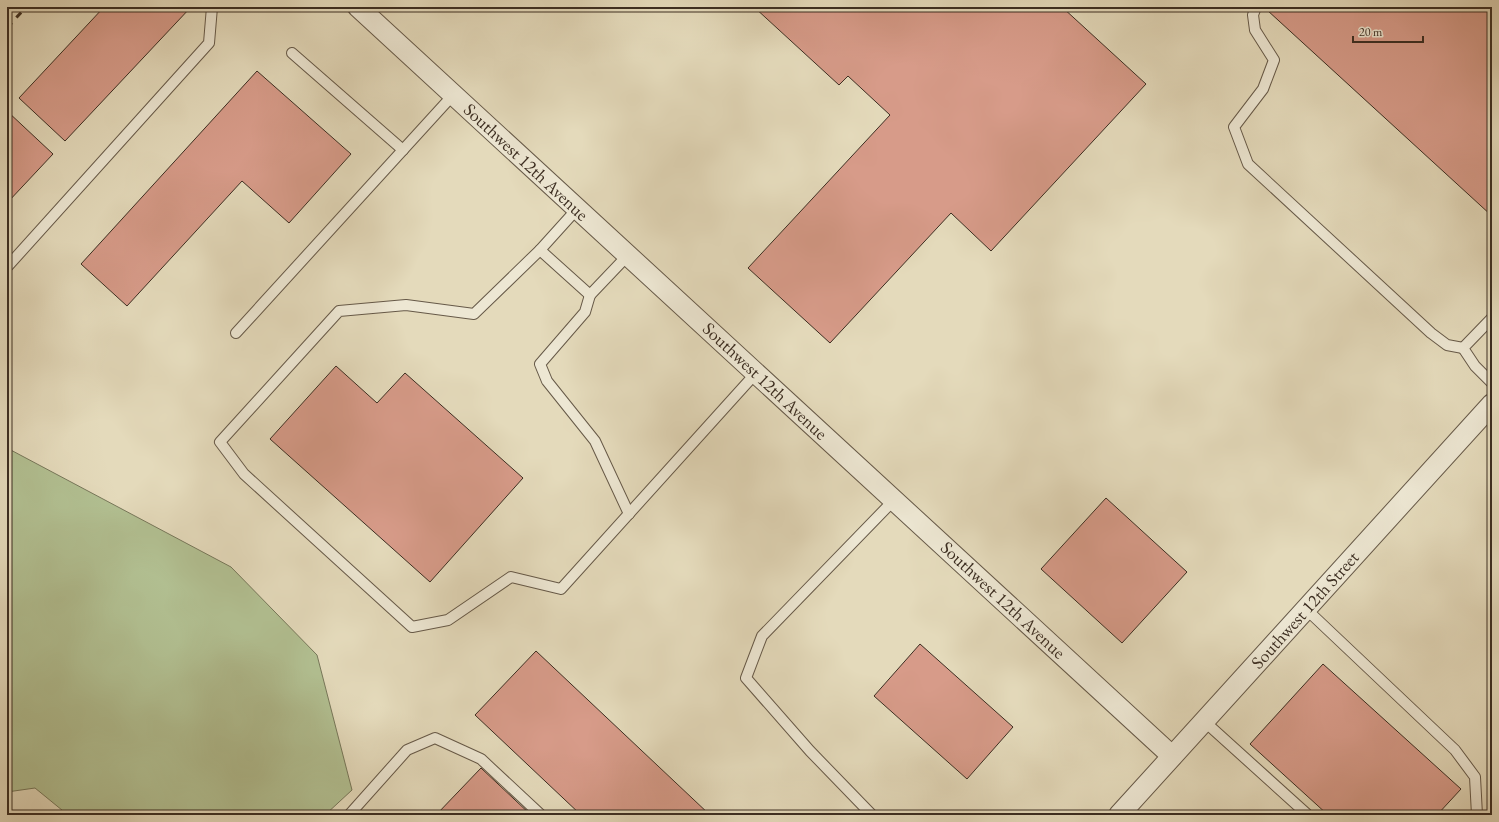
<svg xmlns="http://www.w3.org/2000/svg" width="1499" height="822" font-family="'EB Garamond',serif">
  <style>
    .green { fill: #b2c092; stroke: #77775a }
    .building { fill: #d79b89; stroke: #3c2e22 }
    .lines { fill: none; stroke-linecap: round; stroke-linejoin: round }
    .lane-casing { stroke: #665948; stroke-width: 12 }
    .street-casing { stroke: #665948; stroke-width: 22 }
    .lane { stroke: #ede7d3; stroke-width: 10 }
    .street { stroke: #ede7d3; stroke-width: 20 }
    .rail { stroke: #3c2e22; stroke-width: 3; stroke-dasharray: 7 7; stroke-linecap: butt }
    .labels { text-anchor: middle; stroke-width: 4; stroke-linejoin: round; paint-order: stroke }
    .street-label { font-size: 18px; fill: #3c2e22; stroke: #ede7d3 }
  </style>
  <rect width="100%" height="100%" fill="#e4dabb"/>
  <filter id="stains"><feTurbulence type="fractalNoise" baseFrequency=".005" numOctaves="4"/><feColorMatrix values="0 0 0 0 .2 0 0 0 0 .09 0 0 0 0 .02 0 0 0 .5 -.17"/></filter>
  <radialGradient id="worn" r=".72"><stop offset=".6" stop-color="#630" stop-opacity="0"/><stop offset="1" stop-color="#630" stop-opacity=".3"/></radialGradient>
  <polygon class="green" points="7,448 231,567 317,655 352,790 325,815 68,815 35,788 7,792"/>
  <g class="building">
    <polygon points="104,7 191,7 65,141 19,98"/>
    <polygon points="754,7 1062,7 1146,84 991,251 951,213 830,343 748,268 890,115 848,76 839,85"/>
    <polygon points="1269,7 1492,7 1492,216 1267,10"/>
    <polygon points="257,71 351,154 289,223 242,181 127,306 81,264"/>
    <polygon points="7,111 53,154 7,203"/>
    <polygon points="336,366 377,403 405,373 523,478 430,582 270,439"/>
    <polygon points="1106,498 1187,572 1122,643 1041,569"/>
    <polygon points="920,644 1013,727 967,779 874,696"/>
    <polygon points="536,651 710,815 581,815 475,715"/>
    <polygon points="1323,664 1461,789 1437,815 1328,815 1250,744"/>
    <polygon points="481,768 531,815 436,815"/>
  </g>
  <g class="lines">
    <defs>
      <g id="lane">
        <polyline points="1256,7 1253,15 1255,30 1274,60 1263,89 1234,127 1248,164 1431,333 1447,345 1463,348"/>
        <polyline points="292,53 403,150"/>
        <polyline points="577,209 540,250 590,295 628,255"/>
        <polyline points="540,250 474,314 406,305 339,311 220,442 244,474 412,627 448,620 511,577 561,589 756,373"/>
        <polyline points="8,266 209,43 212,7"/>
        <polyline points="590,295 585,312 540,364 547,381 595,441 629,514"/>
        <polyline points="1492,318 1463,348 1475,366 1492,383"/>
        <polyline points="236,333 453,95"/>
        <polyline points="1306,609 1455,750 1475,777 1477,815"/>
        <polyline points="1204,721 1308,815"/>
        <polyline points="349,815 407,750 435,738 481,759 541,815"/>
        <polyline points="872,815 810,751 746,678 762,636 894,500"/>
      </g>
      <g id="street">
        <polyline points="358,7 1172,756"/>
        <polyline points="1119,815 1492,404"/>
      </g>
    </defs>
    <use href="#lane" class="lane-casing"/>
    <use href="#street" class="street-casing"/>
    <use href="#lane" class="lane"/>
    <use href="#street" class="street"/>
    <polyline class="rail" points="7,28 26,7"/>
  </g>
  <g class="labels">
    <g class="street-label">
      <text transform="translate(526 162) rotate(43)" y="6">Southwest 12th Avenue</text>
      <text transform="translate(765 381) rotate(43)" y="6">Southwest 12th Avenue</text>
      <text transform="translate(1003 600) rotate(43)" y="6">Southwest 12th Avenue</text>
      <text transform="translate(1305 610) rotate(-48)" y="6">Southwest 12th Street</text>
    </g>
  </g>
  <rect width="1499" height="822" fill="none" stroke="#e4dabb" stroke-width="24"/>
  <rect x="8" y="8" width="1483" height="806" fill="none" stroke="#3c2e22" stroke-width="2"/>
  <rect x="12" y="12" width="1475" height="798" fill="none" stroke="#3c2e22"/>
  <path d="M1353 36v6h70v-6" fill="none" stroke="#3c2e22" stroke-width="2"/>
  <text x="1359" y="36" font-size="12" fill="#3c2e22" stroke="#ede7d3" stroke-width="3" paint-order="stroke">20 m</text>
  <rect width="100%" height="100%" filter="url(#stains)"/>
  <rect width="100%" height="100%" fill="url(#worn)"/>
</svg>
